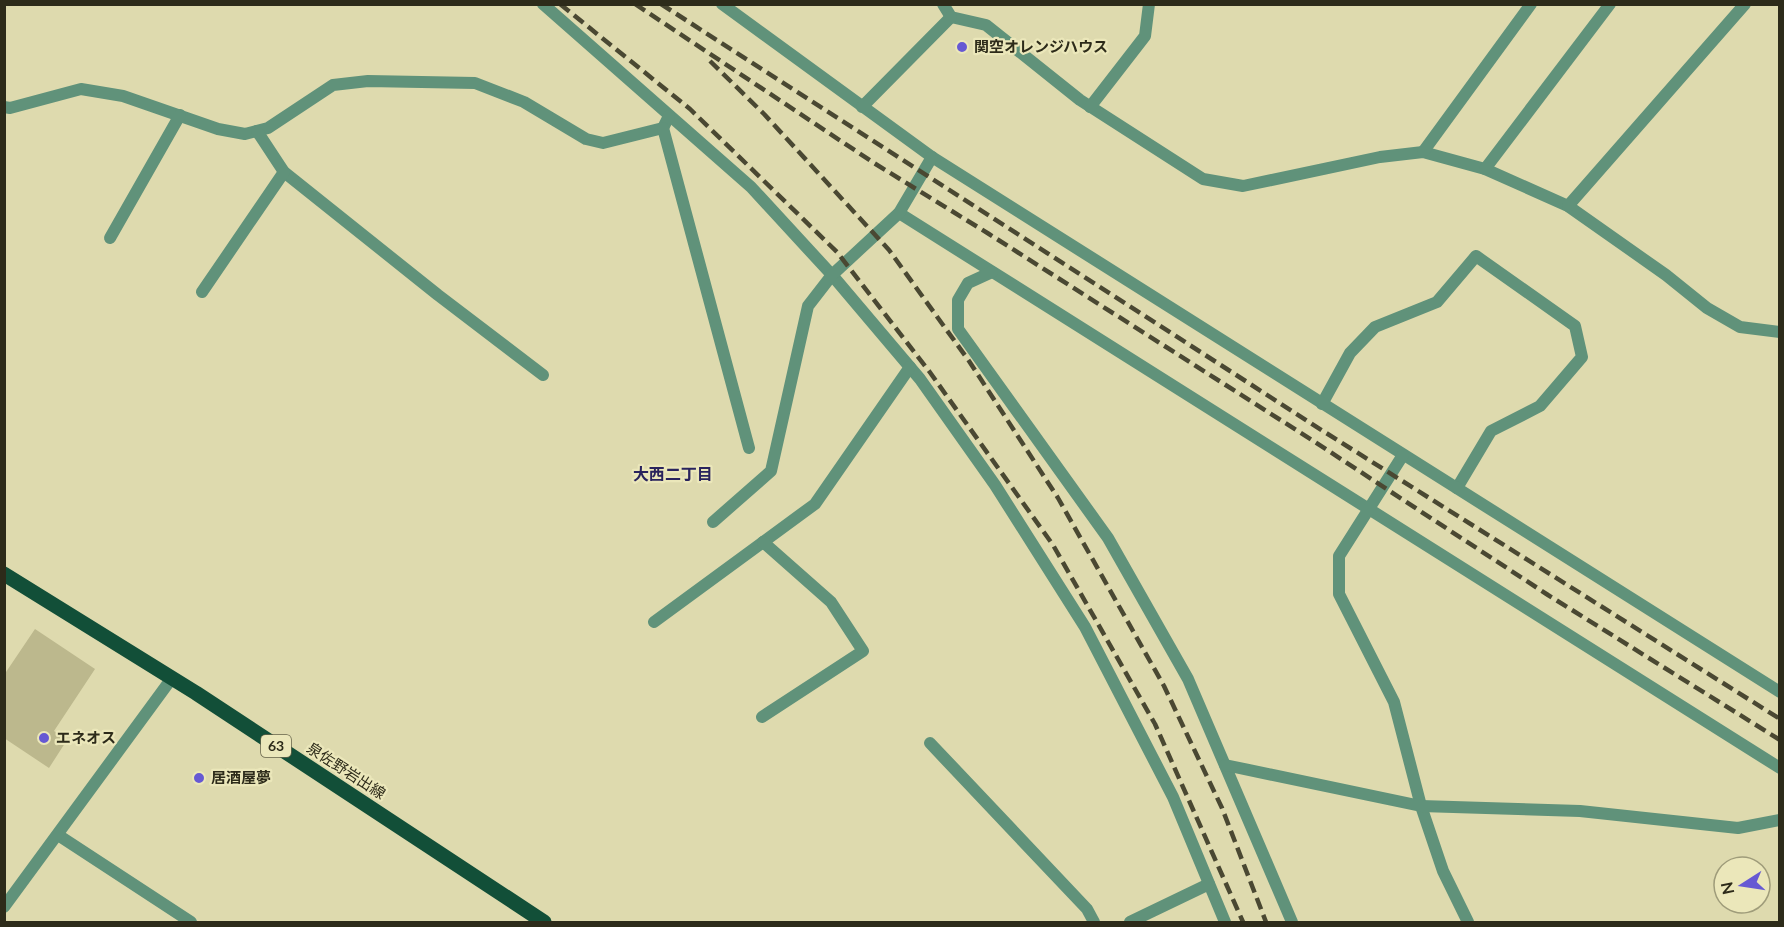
<svg xmlns="http://www.w3.org/2000/svg" width="1784" height="927" font-family="Lato,'Noto Sans JP',sans-serif">
  <style>
    .building { fill: #bcb88d }
    .lines { fill: none; stroke-linecap: round; stroke-linejoin: round }
    .lane { stroke: #60927a; stroke-width: 12 }
    .street { stroke: #60927a; stroke-width: 12 }
    .primary { stroke: #124f38; stroke-width: 15 }
    .rail { stroke: #4a4832; stroke-width: 4.5; stroke-dasharray: 12 6; stroke-linecap: butt }
    .poi-dot { fill: #6659d3; stroke: #ebe7ba; stroke-width: 2 }
    .labels { text-anchor: middle; stroke-width: 4.5; stroke-linejoin: round; paint-order: stroke }
    .shield { fill: #ebe7ba; stroke: #66634a; stroke-width: 1.5 }
    .shield-label { font-size: 14px; font-weight: bold; fill: #2d2b1a }
    .poi-label { font-size: 15px; font-weight: bold; fill: #2d2b1a; stroke: #ebe7ba; text-anchor: start }
    .street-label { font-size: 15px; fill: #2d2b1a; stroke: #ebe7ba }
    .neighbourhood-label { font-size: 16px; font-weight: bold; fill: #29235d; stroke: #ebe7ba }
  </style>
  <rect width="100%" height="100%" fill="#dedaae"/>
  <polygon class="building" points="35,629 95,669 54,731 67,740 49,768 4,738 4,675"/>
  <g class="lines">
    <polyline class="lane" points="1322,404 1350,353 1375,327 1437,302 1476,256 1575,326 1582,357 1540,406 1491,431 1457,488"/>
    <g class="street">
      <polyline points="543,4 751,187 832,275 920,379 995,485 1085,627 1173,797 1225,922"/>
      <polyline points="722,4 932,157 1780,692"/>
      <polyline points="943,4 951,17 986,25 1080,100 1203,179 1243,186 1380,157 1423,152 1485,169 1568,206 1666,275 1707,308 1740,327 1780,332"/>
      <polyline points="4,107 10,108 81,89 123,96 218,129 245,134 268,128 333,85 368,81 475,83 524,102 586,139 603,143 663,128 669,116"/>
      <polyline points="862,107 951,17"/>
      <polyline points="1090,107 1145,36 1149,4"/>
      <polyline points="663,128 749,448"/>
      <polyline points="257,131 284,172 438,295 543,375"/>
      <polyline points="1423,152 1531,4"/>
      <polyline points="1485,169 1610,4"/>
      <polyline points="1568,206 1745,4"/>
      <polyline points="899,213 1780,768"/>
      <polyline points="110,238 180,115"/>
      <polyline points="992,272 968,283 958,300 958,329 1108,538 1188,679 1292,922"/>
      <polyline points="202,292 284,172"/>
      <polyline points="1403,455 1339,556 1339,594 1394,702 1421,806 1443,871 1468,922"/>
      <polyline points="713,522 771,471 808,306 832,275 899,213 932,157"/>
      <polyline points="654,622 815,504 910,367"/>
      <polyline points="762,717 863,651 831,602 763,542"/>
      <polyline points="930,743 1087,909 1094,922"/>
      <polyline points="1225,765 1421,806 1580,811 1738,828 1780,820"/>
      <polyline points="58,835 191,922"/>
      <polyline points="4,907 172,678"/>
      <polyline points="1130,922 1209,884"/>
    </g>
    <polyline class="primary" points="4,574 196,693 544,922"/>
    <g class="rail">
      <polyline points="560,4 690,109 837,252 929,371 1053,545 1155,724 1243,922"/>
      <polyline points="635,4 874,163 989,234 1315,442 1548,595 1780,740"/>
      <polyline points="661,4 1323,431 1780,719"/>
      <polyline points="710,61 764,114 889,250 969,361 1058,498 1164,686 1222,808 1266,922"/>
    </g>
  </g>
  <g class="poi-dot">
    <circle cx="962" cy="47" r="6"/>
    <circle cx="44" cy="738" r="6"/>
    <circle cx="199" cy="778" r="6"/>
  </g>
  <g class="labels">
    <rect class="shield" x="261" y="735" width="30" height="22" rx="4.5"/>
    <g class="shield-label">
      <text x="276" y="751">63</text>
    </g>
    <g class="poi-label">
      <text x="974" y="52">関空オレンジハウス</text>
      <text x="56" y="743">エネオス</text>
      <text x="211" y="783">居酒屋夢</text>
    </g>
    <g class="street-label">
      <text transform="translate(346 771) rotate(33)" y="5">泉佐野岩出線</text>
    </g>
    <g class="neighbourhood-label">
      <text x="673" y="480">大西二丁目</text>
    </g>
  </g>
  <rect width="1784" height="927" fill="none" stroke="#2d2b1a" stroke-width="12"/>
  <g transform="translate(1742 885) rotate(258)"><circle r="28" fill="#ebe7ba" stroke="#9f9c7a" stroke-width="1.5"/>
  <path d="M0-4.5L10 22L0 15L-10 22Z" fill="#6659d3"/>
  <text y="-9" font-size="16" font-weight="bold" text-anchor="middle" fill="#2d2b1a">N</text>
  </g>
</svg>
